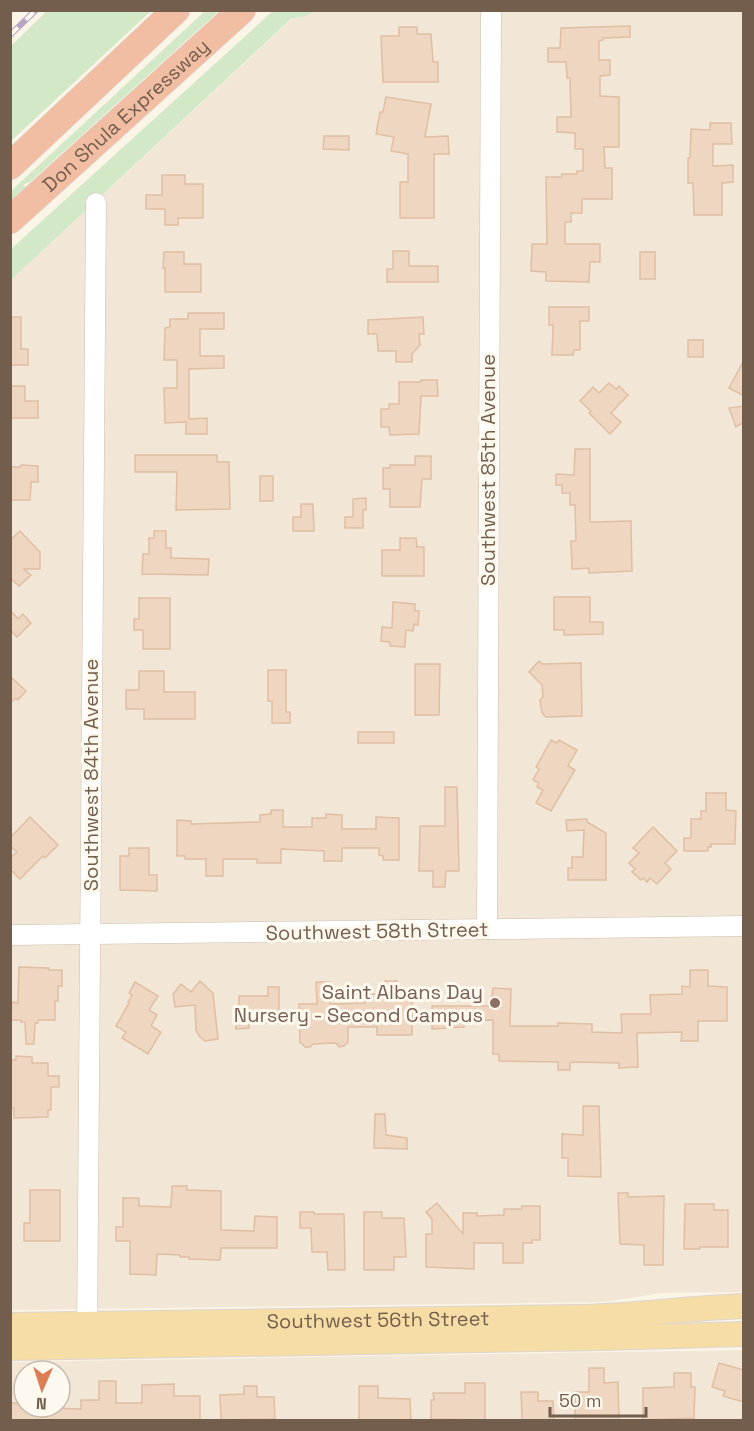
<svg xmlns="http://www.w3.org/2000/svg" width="754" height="1431" font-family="'Space Grotesk',sans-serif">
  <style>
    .residential { fill: #f2e7d6; fill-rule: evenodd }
    .green { fill: #d2e8c7 }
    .building { fill: #eed6c1; stroke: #e0bea2; stroke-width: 1.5 }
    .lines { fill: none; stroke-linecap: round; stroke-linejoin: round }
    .minor-casing { stroke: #ccbdae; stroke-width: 21 }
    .major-casing { stroke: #dbd5d1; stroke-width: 26 }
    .highway-casing { stroke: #dbd5d1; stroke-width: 28 }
    .minor { stroke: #fff; stroke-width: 20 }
    .major { stroke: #f5dda5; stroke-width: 24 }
    .highway { stroke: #f1bda3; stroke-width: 27 }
    .rail-casing { stroke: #b9a6c4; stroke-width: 6 }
    .rail { stroke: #fef9ee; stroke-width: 4; stroke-dasharray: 11; stroke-linecap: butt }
    .education-dot { fill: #8d6e63; stroke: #fef9ee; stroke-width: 2 }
    .labels { text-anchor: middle; stroke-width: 6; stroke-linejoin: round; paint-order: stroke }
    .street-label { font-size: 20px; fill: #735e4d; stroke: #fef9ee }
    .education-label { font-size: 20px; fill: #785e54; stroke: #fef9ee; text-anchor: end }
  </style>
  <rect width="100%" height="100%" fill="#fbf5e7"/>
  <g class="residential">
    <polygon points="314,10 743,11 743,1292 661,1293 606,1302 11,1310 11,280 293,18 304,17"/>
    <path d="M743,1350V1420H11L10,1362ZM24,1371H60V1407H24Z"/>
  </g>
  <g class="green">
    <polygon points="48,10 151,11 11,141 11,46"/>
    <polygon points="205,11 219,11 30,182 24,184 25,187 11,200 11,191"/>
    <polygon points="273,11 314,11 304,17 292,18 11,280 11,249"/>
  </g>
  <g class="building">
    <polygon points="630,26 630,37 603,38 603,40 599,41 599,60 610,60 610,75 600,76 600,96 619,97 619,147 604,147 605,168 612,168 612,199 582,199 582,213 571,213 571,222 565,222 565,244 600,244 600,262 590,262 589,282 546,281 546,272 531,271 532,244 547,244 546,177 562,177 562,174 577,174 577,171 583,171 583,149 575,149 575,133 557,132 557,117 571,117 570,78 567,78 566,62 548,62 548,48 560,48 561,28"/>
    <polygon points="399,27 417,27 417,34 431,34 433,62 438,62 438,82 383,82 381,36 399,36"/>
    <polygon points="386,97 431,104 425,137 448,136 449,154 434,154 434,218 400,218 400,182 408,182 408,154 391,151 394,137 376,134 380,112 383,112"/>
    <polygon points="710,123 731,123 732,144 713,144 713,166 733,165 733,182 722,183 722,215 694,215 693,183 688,183 688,158 690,158 691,129 710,130"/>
    <polygon points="324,136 349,136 349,150 323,149"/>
    <polygon points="162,175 185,175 185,184 203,184 203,218 178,218 178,225 165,225 165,209 146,209 146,195 162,195"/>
    <polygon points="393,251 409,251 409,266 438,266 438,282 387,282 387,269 393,269"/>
    <polygon points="164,252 184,252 184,264 201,264 201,292 165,292 165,268 163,268"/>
    <rect x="640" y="252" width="15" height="27"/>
    <polygon points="549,307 589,307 589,321 580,321 580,350 574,350 573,355 552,355 553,325 549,325"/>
    <polygon points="188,313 224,313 224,329 200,329 200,356 224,356 224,368 189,369 189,419 207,418 207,434 186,434 186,422 165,423 164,388 177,388 177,360 164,360 165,328 170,327 170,319 188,319"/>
    <polygon points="10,317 21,317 21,349 28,349 28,365 10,365"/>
    <polygon points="423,317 424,334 419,334 420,345 412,354 412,362 396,362 396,351 378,351 377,334 368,334 368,320"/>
    <rect x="688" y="340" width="15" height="17"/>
    <polygon points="744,360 744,396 729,388"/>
    <polygon points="421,380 437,380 438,396 421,396 419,434 390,435 389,427 381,427 381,409 389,409 389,404 399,404 399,382 421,382"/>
    <polygon points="609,383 616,389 619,386 628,395 611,413 621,422 610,434 589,413 591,411 580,401 593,387 599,393"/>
    <polygon points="10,386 25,386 25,401 38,401 38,418 10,418"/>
    <polygon points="744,406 744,422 736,427 729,408"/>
    <polygon points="575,449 590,449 590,522 631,521 632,571 589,573 589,568 572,569 571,541 576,541 575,505 570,505 570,493 562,493 562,485 556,485 556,474 574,475"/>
    <polygon points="135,455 217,455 217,462 229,462 230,509 176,510 177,472 135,472"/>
    <polygon points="415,456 431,456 431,479 422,479 420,507 390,507 390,489 383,489 383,468 390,468 390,465 415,465"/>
    <polygon points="21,465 38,466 38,482 31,482 30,500 10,500 10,467 20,467"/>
    <rect x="260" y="476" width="13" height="25"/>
    <polygon points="366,498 366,510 363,510 363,528 345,528 345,517 353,517 353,499"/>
    <polygon points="301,504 313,504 314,531 293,531 293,517 301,517"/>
    <polygon points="20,531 40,552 40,569 24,569 31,575 19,586 10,578 10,540"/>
    <polygon points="154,531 166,531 166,548 171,548 171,558 209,559 208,575 142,574 143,554 149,554 149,538 154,538"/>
    <polygon points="400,538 416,538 417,547 424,547 424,576 382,576 382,550 400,550"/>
    <polygon points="554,597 590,597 590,622 603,622 603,634 564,635 564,630 554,630"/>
    <polygon points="139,598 170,598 170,649 143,649 143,630 134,630 134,619 139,619"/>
    <polygon points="393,602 415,604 415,611 419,611 418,625 414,624 413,631 406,630 405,647 390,646 390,642 381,641 382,627 392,628"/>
    <polygon points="10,610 18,619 23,614 31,623 17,637 10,630"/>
    <polygon points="539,661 542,664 581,663 582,716 546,717 542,713 540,700 543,697 542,685 529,672"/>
    <polygon points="415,664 440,664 439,715 415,715"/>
    <polygon points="268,670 286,670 286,712 290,712 290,723 272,723 272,701 268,701"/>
    <polygon points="139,671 164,671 164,692 195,692 195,719 144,719 144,709 126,709 126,690 139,690"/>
    <polygon points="10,676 26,691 18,700 16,698 10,703"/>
    <rect x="358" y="732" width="36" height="11"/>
    <polygon points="551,740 557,743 559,740 577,750 568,766 575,770 551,811 536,803 543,790 537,787 539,783 533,780 539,769 536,767"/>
    <polygon points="445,787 457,787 459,871 446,871 445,887 433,887 433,871 419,871 420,826 445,826"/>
    <polygon points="706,793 726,793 726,810 736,811 735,844 711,844 711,847 708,847 708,851 684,851 684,838 691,838 691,819 701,819 701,811 706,811"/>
    <polygon points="271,810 283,810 283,827 312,827 312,818 326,818 326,814 342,815 342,829 376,829 376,817 399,818 399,860 383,860 383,856 379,855 379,848 342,848 342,861 324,861 324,851 281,849 281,863 257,863 257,859 223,859 223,876 206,876 206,859 185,859 185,856 177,856 177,820 191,821 191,824 260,822 260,815 271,814"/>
    <polygon points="30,817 58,845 45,858 43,856 20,879 10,869 10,858 17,852 10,846 10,838"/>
    <polygon points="587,819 587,822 606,833 606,880 568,880 568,868 572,868 572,857 583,857 584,830 567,831 566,820"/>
    <polygon points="653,827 677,851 665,863 671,869 657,884 650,878 647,882 643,878 641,880 632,872 635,869 629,863 639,853 633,848"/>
    <polygon points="129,848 149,848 149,875 157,875 157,891 120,890 120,856 129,856"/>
    <polygon points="19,967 49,968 49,970 62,970 62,986 58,986 58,1001 55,1001 55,1020 38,1020 38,1023 35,1023 34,1044 26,1044 25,1022 21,1022 21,1020 11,1020 12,1002 18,1003"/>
    <polygon points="690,970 708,970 708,986 727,987 727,1021 698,1021 698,1041 681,1041 682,1032 637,1033 638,1067 619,1068 619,1063 574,1062 570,1063 570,1070 558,1070 558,1062 499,1061 499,1054 493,1054 493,1020 464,1021 464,1027 432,1029 432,1006 491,1006 493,988 511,989 510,1026 558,1026 558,1023 592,1024 592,1032 622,1033 621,1014 651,1014 650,995 682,994 682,986 690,987"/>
    <polygon points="200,981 213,993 218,1039 205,1041 199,1036 196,1030 195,1005 175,1007 173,994 181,984 191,992"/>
    <polygon points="385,981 397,981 397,995 412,995 412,1035 377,1035 377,1027 348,1027 348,1042 344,1046 339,1047 336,1043 313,1044 310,1047 305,1047 300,1042 299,1004 317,1004 316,982 330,982 330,1004 365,1003 365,994 386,994"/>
    <polygon points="135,982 158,996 149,1010 157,1015 151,1026 161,1032 148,1054 122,1038 126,1032 116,1026 129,1003 128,1002 132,995 129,993"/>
    <polygon points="268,987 279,987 279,1023 249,1023 249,1028 236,1029 236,1014 239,1013 239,996 268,996"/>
    <polygon points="16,1056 32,1057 32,1063 48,1063 48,1076 59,1076 59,1087 51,1087 51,1110 48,1110 48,1117 14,1118 14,1108 10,1108 10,1060 16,1060"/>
    <polygon points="583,1106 599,1106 601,1177 568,1176 568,1158 562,1158 562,1134 583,1135"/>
    <polygon points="375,1114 385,1114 386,1135 407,1138 407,1149 374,1148"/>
    <polygon points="172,1186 187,1186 187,1190 221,1191 221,1230 254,1231 255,1216 277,1217 277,1248 221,1248 220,1260 189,1259 189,1257 180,1257 180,1255 157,1254 156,1275 130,1274 130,1241 116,1241 116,1227 123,1227 123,1198 139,1198 139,1206 171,1207"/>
    <polygon points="30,1190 60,1190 60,1241 24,1241 24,1223 30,1223"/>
    <polygon points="618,1193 628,1193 628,1197 664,1196 663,1265 644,1265 644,1245 620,1244"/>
    <polygon points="437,1203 463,1234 463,1213 477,1213 477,1216 504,1215 504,1209 522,1209 522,1206 540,1206 540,1240 532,1240 532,1243 523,1243 523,1263 503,1263 503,1243 474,1243 474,1269 426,1267 426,1234 432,1234 432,1219 426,1212"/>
    <polygon points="685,1204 714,1204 714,1210 728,1210 728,1247 700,1247 700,1249 684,1249"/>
    <polygon points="300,1212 314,1212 314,1214 344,1214 345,1270 328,1270 327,1252 312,1252 311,1228 300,1228"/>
    <polygon points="364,1212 382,1212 382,1218 404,1218 406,1257 394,1257 394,1270 364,1270"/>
    <polygon points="719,1363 744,1370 744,1402 723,1396 725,1391 712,1387"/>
    <polygon points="589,1368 604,1368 604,1383 618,1382 619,1420 575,1420 575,1392 589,1392"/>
    <polygon points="674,1373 691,1373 691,1387 695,1387 694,1418 643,1420 643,1388 674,1387"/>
    <polygon points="99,1381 116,1381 116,1403 142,1403 142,1385 174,1384 174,1396 200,1396 200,1420 10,1420 10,1403 24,1403 24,1407 81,1409 81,1400 99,1400"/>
    <polygon points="465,1383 485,1383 485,1420 431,1419 431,1400 434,1400 433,1393 465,1393"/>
    <polygon points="244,1386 257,1386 257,1397 274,1397 275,1419 221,1420 220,1395 244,1394"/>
    <polygon points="359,1386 378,1386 378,1398 410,1399 411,1420 359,1420"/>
    <polygon points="521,1392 538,1392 538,1401 553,1401 554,1420 522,1420"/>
  </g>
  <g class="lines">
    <defs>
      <g id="minor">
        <polyline points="487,929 491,10"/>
        <polyline points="10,935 744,926"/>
        <polyline points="87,1338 96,203"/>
      </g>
      <g id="major">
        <path id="s1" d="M10,1325L577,1317C633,1316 688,1308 744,1306"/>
        <polyline points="10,1348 604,1338 744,1334"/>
      </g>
      <g id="highway">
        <polyline points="10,166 176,10"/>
        <path id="s2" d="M10,220L242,10"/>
      </g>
    </defs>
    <use href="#minor" class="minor-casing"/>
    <use href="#major" class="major-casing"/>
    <use href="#highway" class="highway-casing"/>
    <use href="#minor" class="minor"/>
    <use href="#major" class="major"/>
    <use href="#highway" class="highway"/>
    <defs>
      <polyline id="rail" points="10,35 36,10"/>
    </defs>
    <use href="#rail" class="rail-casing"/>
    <use href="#rail" class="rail"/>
  </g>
  <circle class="education-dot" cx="495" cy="1003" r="6"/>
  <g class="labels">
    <g class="street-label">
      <text dy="7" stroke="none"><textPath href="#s2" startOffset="156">Don Shula Expressway</textPath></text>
      <text transform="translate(488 470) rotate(-90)" y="7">Southwest 85th Avenue</text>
      <text transform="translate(91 775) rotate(-90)" y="7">Southwest 84th Avenue</text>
      <text transform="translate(377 931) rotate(-1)" y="7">Southwest 58th Street</text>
      <text dy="7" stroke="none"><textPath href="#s1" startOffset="368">Southwest 56th Street</textPath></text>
    </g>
    <g class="education-label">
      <text x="483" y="999">Saint Albans Day<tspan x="483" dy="23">Nursery - Second Campus</tspan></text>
    </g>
  </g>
  <rect width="754" height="1431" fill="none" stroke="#735e4d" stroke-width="24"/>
  <g transform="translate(42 1389) rotate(183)"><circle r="28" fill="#fef9ee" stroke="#c6bbae" stroke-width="1.5"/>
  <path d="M0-4.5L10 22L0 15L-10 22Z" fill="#dc7d55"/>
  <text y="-9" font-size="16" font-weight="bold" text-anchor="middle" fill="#735e4d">N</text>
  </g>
  <path d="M550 1407v9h96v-9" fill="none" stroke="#735e4d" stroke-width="3"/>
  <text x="559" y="1407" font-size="18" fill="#735e4d" stroke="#fef9ee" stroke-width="4.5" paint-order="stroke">50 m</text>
</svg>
